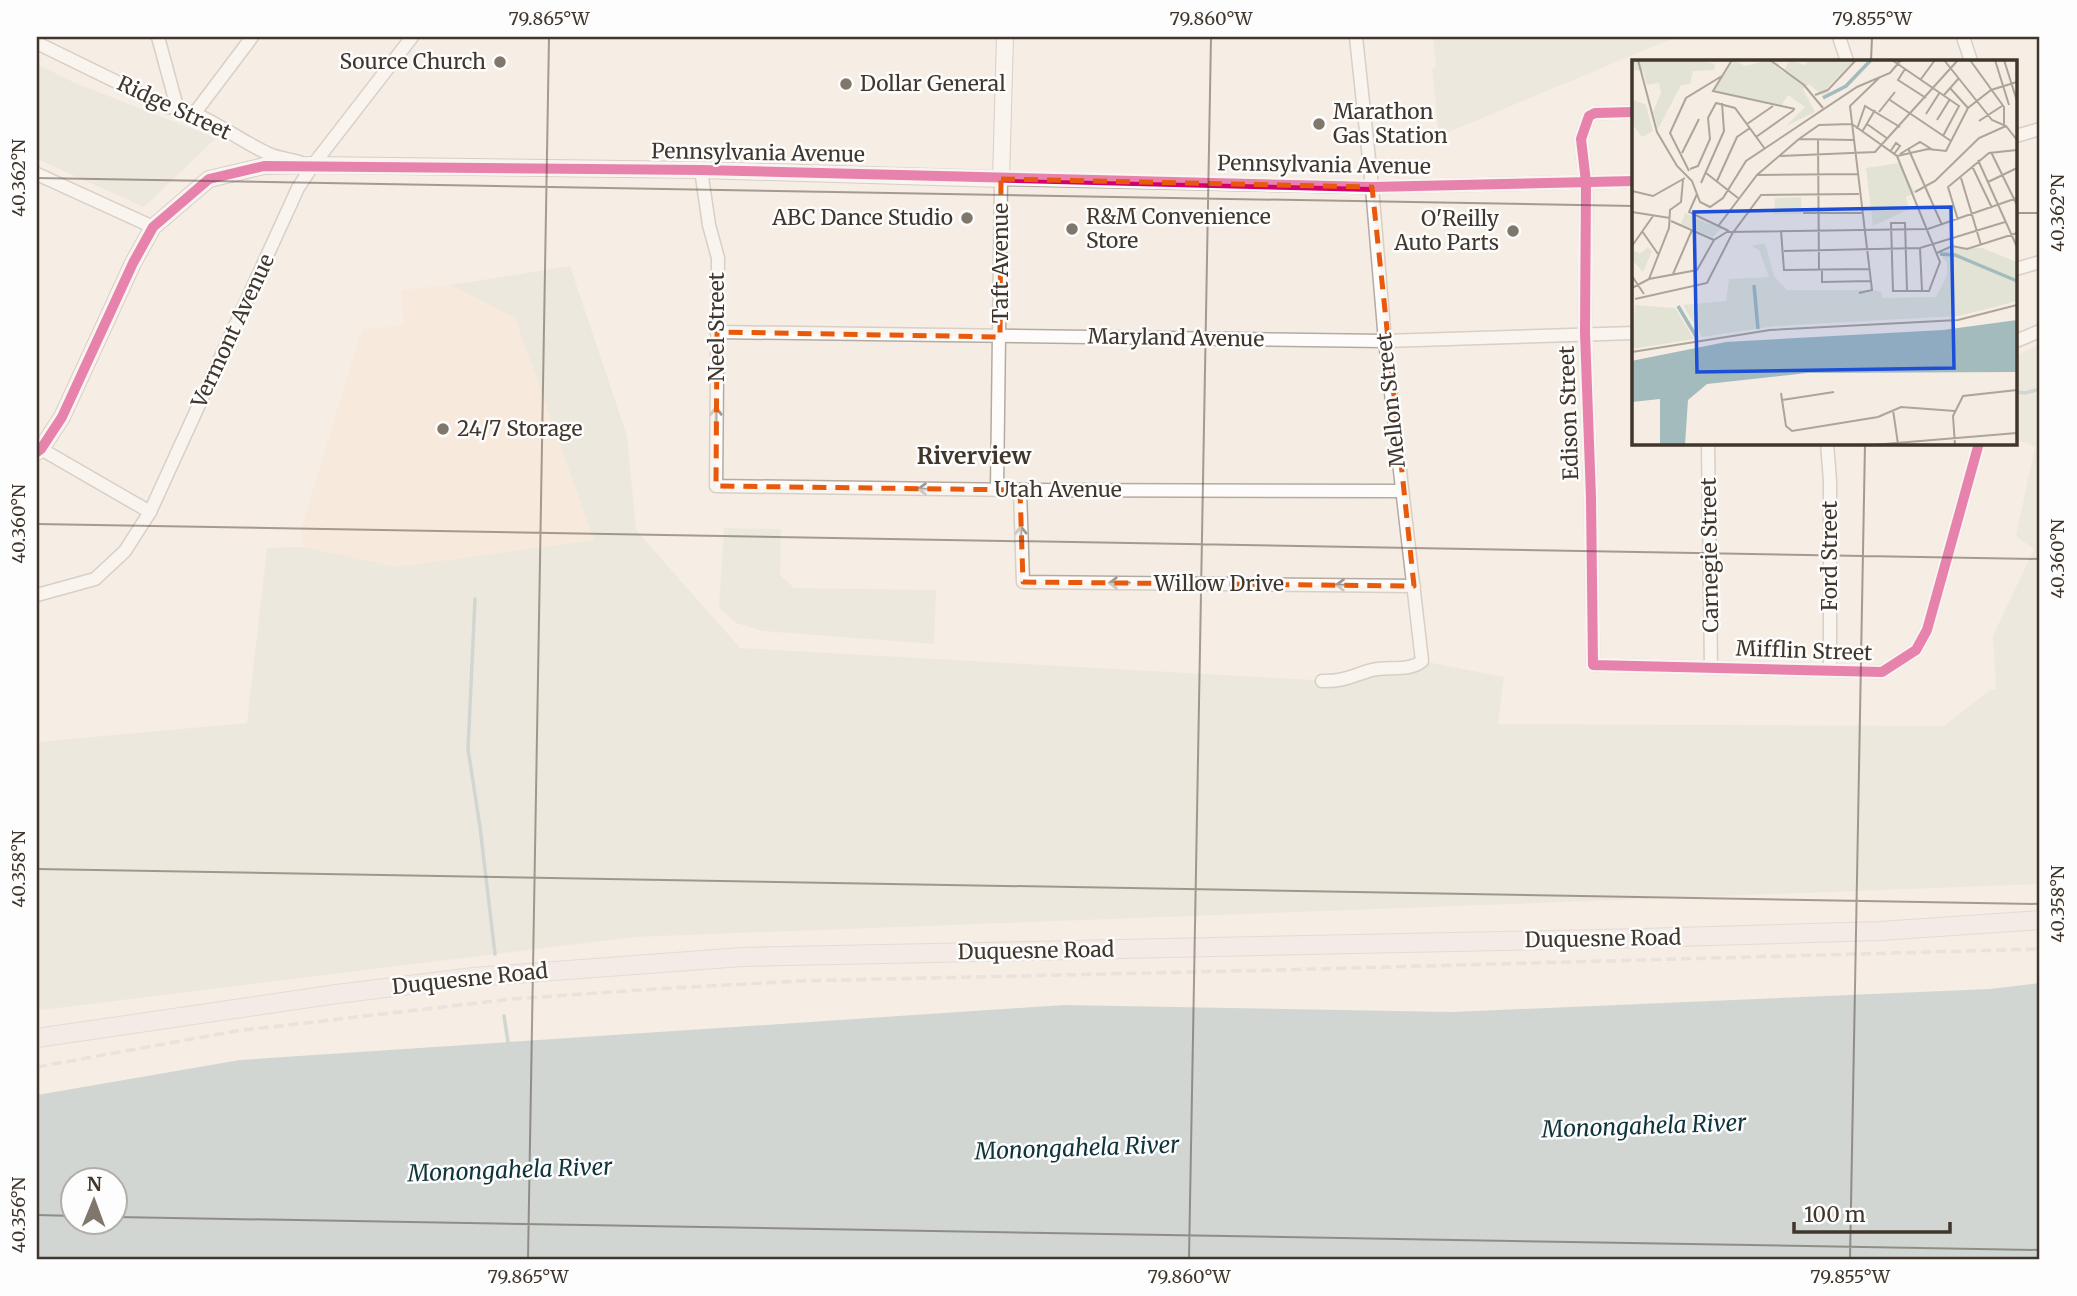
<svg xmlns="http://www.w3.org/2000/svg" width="2077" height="1296" font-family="Merriweather,serif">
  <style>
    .built { fill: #f8e6d3 }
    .green { fill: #e2e3d4 }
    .water { fill: #a4bbbe; fill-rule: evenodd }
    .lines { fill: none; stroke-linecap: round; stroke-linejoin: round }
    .stream { stroke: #a4bbbe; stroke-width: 3.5 }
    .street-casing { stroke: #b3aba2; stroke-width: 15 }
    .secondary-casing { stroke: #b3aba2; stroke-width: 18 }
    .primary-casing { stroke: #cdc9c3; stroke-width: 20 }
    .street { stroke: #fefcfb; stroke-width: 12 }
    .secondary { stroke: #fefcfb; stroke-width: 16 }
    .primary { stroke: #f1e8e8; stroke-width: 18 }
    .rail { stroke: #dad7d5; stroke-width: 3.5; stroke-dasharray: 10 5; stroke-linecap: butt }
    .cycleway-casing { stroke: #fdfdfd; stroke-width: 15 }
    .cycleway { stroke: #d6006c; stroke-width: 10 }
    .oneway { stroke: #9f9993 }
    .marked { fill: none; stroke: #e8590c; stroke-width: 5; stroke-dasharray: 14 9; stroke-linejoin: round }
    .ticks { fill: none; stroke: #40362b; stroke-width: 2; stroke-opacity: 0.45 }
    .poi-dot { fill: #7f766c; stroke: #fdfdfd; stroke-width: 2.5 }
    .labels { text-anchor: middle; stroke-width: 5; stroke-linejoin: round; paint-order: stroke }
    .poi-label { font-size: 21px; fill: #40362b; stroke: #fdfdfd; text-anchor: start }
    .street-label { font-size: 21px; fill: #40362b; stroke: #fdfdfd }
    .neighbourhood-label { font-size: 23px; font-weight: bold; fill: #40362b; stroke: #fdfdfd }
    .water-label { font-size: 23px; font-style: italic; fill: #0f343b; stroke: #fdfdfd }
    .inset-river { fill: none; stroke: #a4bbbe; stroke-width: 3.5 }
    .inset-road { fill: none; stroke: #ada49a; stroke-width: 2 }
    .view { fill: #1d4ed8; fill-opacity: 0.15; stroke: #1d4ed8; stroke-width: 3.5 }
    .inset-edge { fill: none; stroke: #40362b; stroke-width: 3.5 }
    .neatline { fill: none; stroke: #40362b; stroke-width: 2.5 }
    .ticks-label { font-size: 18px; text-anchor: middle; fill: #40362b }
  </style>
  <rect width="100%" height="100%" fill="#f5ede4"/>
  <polygon class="built" points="451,285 515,318 594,540 397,568 303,547 301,529 362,329 404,326 401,290"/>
  <g class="green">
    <polygon points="1433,37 1676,37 1439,136 1432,68 1436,67"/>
    <polygon points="37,64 75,83 216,138 144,207 37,159"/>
    <polygon points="570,266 627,436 636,530 740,648 1332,681 1422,661 1504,677 1498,724 1944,726 1990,690 1996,689 1993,636 2034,549 2016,536 2035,447 2016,439 2016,356 2040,344 2040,884 634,937 41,1010 37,1002 37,742 247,723 267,548 303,547 397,567 594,540 515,318 451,285"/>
    <polygon points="724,528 781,529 780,575 794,588 936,590 934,644 763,631 736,623 719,608"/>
  </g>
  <path class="water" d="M2040,983V1259H37V1095L240,1060L1064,1005L1452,1012L1990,989ZM74,1180H116V1222H74Z"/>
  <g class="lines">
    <g class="stream">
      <polyline points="2016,392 2025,393 2040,389"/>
      <polyline points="475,599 468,749 480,827 495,954"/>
      <polyline points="504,1016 508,1042"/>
    </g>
    <defs>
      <g id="street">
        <polyline points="158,37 177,107"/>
        <polyline points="1839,37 1847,61"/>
        <polyline points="1963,37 1971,61"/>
        <path d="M37,43L168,107C198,108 238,140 267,153C277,158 289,159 299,162"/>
        <polyline points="1634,112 1595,113 1589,116 1581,139 1586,182 1585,333 1591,498 1593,665 1882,672 1916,650 1927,630 1979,443"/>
        <polyline points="194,114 252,37"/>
        <polyline points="2016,136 2040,129"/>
        <polyline points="701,170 709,225 718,258 716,486 1020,490 1401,491"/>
        <polyline points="37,174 153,227"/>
        <polyline points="2016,269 2040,262"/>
        <polyline points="717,332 1385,341 1634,333"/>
        <polyline points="2016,341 2040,331"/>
        <polyline points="1708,443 1711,667"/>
        <polyline points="1827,443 1830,481 1830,670"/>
        <polyline points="41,449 150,512"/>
        <polyline points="997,490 1001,179 1372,187 1634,181"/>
        <polyline points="1020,490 1023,582 1414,586"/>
        <polyline points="37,595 95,579 125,551 150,512 298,188 313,165 412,37"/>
        <path d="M1322,681C1343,682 1354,675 1372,670C1388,666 1409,672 1422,661L1385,341L1372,187L1356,37"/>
      </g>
      <polyline id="secondary" points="37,452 41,449 62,417 133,263 153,227 209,179 264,166 313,165 701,170 1001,179 1005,37"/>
      <polyline id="primary" points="37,1038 337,994 474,977 742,957 1642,938 1880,931 2040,920"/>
    </defs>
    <use href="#street" class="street-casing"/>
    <use href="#secondary" class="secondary-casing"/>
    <use href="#primary" class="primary-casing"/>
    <use href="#street" class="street"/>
    <use href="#secondary" class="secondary"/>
    <use href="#primary" class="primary"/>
    <polyline class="rail" points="37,1067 236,1031 512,999 654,989 799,981 1278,970 2040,949"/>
    <defs>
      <g id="cycleway">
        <polyline points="1634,112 1595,113 1589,116 1581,139 1586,182 1585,333 1591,498 1593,665 1882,672 1916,650 1927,630 1979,443"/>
        <polyline points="37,452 41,449 62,417 133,263 153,227 209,179 264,166 701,170 1372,187 1634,181"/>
      </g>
    </defs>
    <use href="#cycleway" class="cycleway-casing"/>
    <use href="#cycleway" class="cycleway"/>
  </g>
  <defs><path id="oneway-shaft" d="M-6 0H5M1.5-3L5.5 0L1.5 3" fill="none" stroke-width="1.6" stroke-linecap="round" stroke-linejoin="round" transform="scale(1.75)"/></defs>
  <g class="oneway">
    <use href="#oneway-shaft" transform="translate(716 417) rotate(-90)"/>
    <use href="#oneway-shaft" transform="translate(928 489) rotate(-179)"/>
    <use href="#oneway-shaft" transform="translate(1021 536) rotate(-92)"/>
    <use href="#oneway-shaft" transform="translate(1119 583) rotate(-180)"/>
    <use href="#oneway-shaft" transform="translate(1346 585) rotate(-179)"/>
  </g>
  <path d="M0 0H2077V1296H0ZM1001,179L1372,187L1414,586L1023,582L1020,490L716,486L717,332L1000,337Z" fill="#f5ede4" fill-opacity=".55" fill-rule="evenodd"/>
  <path class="marked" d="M1001,179L1372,187L1414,586L1023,582L1020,490L716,486L717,332L1000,337Z"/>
  <path class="ticks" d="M1871,61L1872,37M37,178L1634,206M2016,213H2040M37,524L2040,559M37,869L2040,904M37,1215L74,1216M116,1217L2040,1250M528,1259L549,37M1189,1259L1211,37M1850,1259L1865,443"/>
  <g class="poi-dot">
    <circle cx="500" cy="62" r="7"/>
    <circle cx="846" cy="84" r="7"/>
    <circle cx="1319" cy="124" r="7"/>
    <circle cx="967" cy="218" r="7"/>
    <circle cx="1072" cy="229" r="7"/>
    <circle cx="1513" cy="231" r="7"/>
    <circle cx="443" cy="429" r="7"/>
  </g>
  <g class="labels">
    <g class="poi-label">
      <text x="486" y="69" text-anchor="end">Source Church</text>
      <text x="860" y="91">Dollar General</text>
      <text x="1333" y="119">Marathon<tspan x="1333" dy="24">Gas Station</tspan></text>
      <text x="1086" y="224">R&amp;M Convenience<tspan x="1086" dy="24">Store</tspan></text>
      <text x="953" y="225" text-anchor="end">ABC Dance Studio</text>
      <text x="1499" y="226" text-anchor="end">O'Reilly<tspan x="1499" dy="24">Auto Parts</tspan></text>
      <text x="457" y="436">24/7 Storage</text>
    </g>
    <g class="street-label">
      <text transform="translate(174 108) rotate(25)" y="7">Ridge Street</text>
      <text transform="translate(758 153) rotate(1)" y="7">Pennsylvania Avenue</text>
      <text transform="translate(1324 165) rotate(1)" y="7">Pennsylvania Avenue</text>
      <text transform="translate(1001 263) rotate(-90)" y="7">Taft Avenue</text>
      <text transform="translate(717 327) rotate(-90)" y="7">Neel Street</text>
      <text transform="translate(233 331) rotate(-65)" y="7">Vermont Avenue</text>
      <text transform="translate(1176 338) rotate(1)" y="7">Maryland Avenue</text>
      <text transform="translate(1391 400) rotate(-96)" y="7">Mellon Street</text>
      <text transform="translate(1569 413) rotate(-92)" y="7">Edison Street</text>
      <text x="1058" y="497">Utah Avenue</text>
      <text transform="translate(1710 555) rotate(-91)" y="7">Carnegie Street</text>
      <text transform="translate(1830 556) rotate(-90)" y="7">Ford Street</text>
      <text x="1219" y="591">Willow Drive</text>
      <text transform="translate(1804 651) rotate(2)" y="7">Mifflin Street</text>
      <text transform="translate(1603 939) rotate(-1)" y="7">Duquesne Road</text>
      <text transform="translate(1036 951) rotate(-1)" y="7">Duquesne Road</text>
      <text transform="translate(470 979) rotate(-6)" y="7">Duquesne Road</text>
    </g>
    <g class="neighbourhood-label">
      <text x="974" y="464">Riverview</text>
    </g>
    <g class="water-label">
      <text transform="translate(1644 1126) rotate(-2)" y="8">Monongahela River</text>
      <text transform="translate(1077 1148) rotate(-2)" y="8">Monongahela River</text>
      <text transform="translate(510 1170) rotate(-2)" y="8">Monongahela River</text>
    </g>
  </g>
  <g transform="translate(1632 60)">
    <rect width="385" height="385" fill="#f5ede4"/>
    <path d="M0,0H68L83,4L82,10L61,11L58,24L49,25L26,69L21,52L29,33L27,23L15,25L11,11L0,10ZM102,0L113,6L137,0L151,12L158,0L173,5L177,0H222L195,28L199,34L192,37L177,24L171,29L183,52L154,66L173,47L156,35L149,46L82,30ZM0,25V39L14,45L21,71L10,77L0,64ZM267,103L283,133L274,137L277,149L241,166L234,108ZM169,137L170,154H142L143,138ZM53,153L72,162L89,168L81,177L49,164ZM133,183L142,216L155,230H240L250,232V238L304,237L315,215V203L308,194L320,187L350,188L385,202V241L327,256L143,266L70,277L51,245L94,241L97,219L137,217L127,190L119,186ZM16,187L20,191L11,212L0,200V189L8,194ZM3,245L43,248L62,279L0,289Z" fill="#e2e3d4"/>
    <path d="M385,260V312L175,313L75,324L56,340L53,385H28V339L0,342V301L4,300L94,282L311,270Z" fill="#a4bbbe"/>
    <path class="inset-river" d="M191,38L214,26L239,0M308,194L323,195L385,221M122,225L126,269M46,246L65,278"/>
    <path class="inset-road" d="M6,0L25,72L45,106L60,121L68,142L78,147L91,138L114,101L225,27L258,13L269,0M100,0L81,31L163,49M138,0L172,25L191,48M260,0L327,46L311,76M312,0L360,60L374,66L385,80M338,0L372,47V65M363,0L377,45M372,0L385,41M273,9L266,20L294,38M289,19L303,0M318,28L336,48M183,35L196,30L224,0M312,35L327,18M258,40L319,81M247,52L263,32M294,54L308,32M305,60L318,39M347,61L370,46M115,64L141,46M220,64L265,96L308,202L297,231H261L259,163H273L275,231M235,64L256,79M225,69L233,46L268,67M230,72L243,50M124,77L162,50M167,79L222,80M186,80L187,210M276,88L310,165M258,92L264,83L268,86L262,94M359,92L385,145M50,93L67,59M268,94L288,82L301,90M148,96L243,92L326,0M265,96L296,89L314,91L336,48L359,30L385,22M346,100L385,187M340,106L360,148M58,109L66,106L78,79L76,58L84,43L103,48L133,89M57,111L38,73L54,38L90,16M74,113L106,138M125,115L226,114M329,118L349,185M85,121L105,77L118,68M356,122L385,108M69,123L92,71L90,43M0,131L21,136L53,118M283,132L303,121L347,78L374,66M65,134L57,152L97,171M0,152L38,158M171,153H230M326,160L316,127L357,93L385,90M39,161L82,180M87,165L125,115L167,79L187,65L220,64M10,171L26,194M149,171L152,210L237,209M0,186L21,156M288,188L290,231M152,191L288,188L373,162M305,193L320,186L335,189L385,173M190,210V222L239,221M41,214L60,170M0,216L12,234M17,219L37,168L38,150L49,142L51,120M0,228L17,219L65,210L82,180L95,172L296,169L385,138M227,233L240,230L218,46L248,17M3,239L75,223L100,174L129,135L227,134M0,292L138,270L326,260L385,245M149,333L154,366L160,371L246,357L269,347L323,351M150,340L202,332M261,350L266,384M240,385L385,373M323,385L321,356L331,336L385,330"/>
    <path class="view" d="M319,147L322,308L65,312L62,152Z"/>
    <rect width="385" height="385" class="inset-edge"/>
  </g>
  <rect width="2077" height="1296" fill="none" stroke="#fdfdfd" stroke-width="77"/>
  <g transform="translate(94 1201) rotate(1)"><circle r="33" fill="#fdfdfd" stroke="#b1ada9" stroke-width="2"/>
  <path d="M0-5L12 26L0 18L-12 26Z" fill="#7f766c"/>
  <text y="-10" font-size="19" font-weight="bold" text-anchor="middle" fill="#40362b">N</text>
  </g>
  <path d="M1794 1222v10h156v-10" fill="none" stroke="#40362b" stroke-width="3.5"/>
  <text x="1804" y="1222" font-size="21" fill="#40362b" stroke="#fdfdfd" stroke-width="5" paint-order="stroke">100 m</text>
  <rect x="38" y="38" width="2000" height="1220" class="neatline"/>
  <g class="ticks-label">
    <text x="549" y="25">79.865°W</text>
    <text x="1211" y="25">79.860°W</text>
    <text x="1872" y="25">79.855°W</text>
    <text transform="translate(19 178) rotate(-90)" y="6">40.362°N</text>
    <text transform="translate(2058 213) rotate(-90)" y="6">40.362°N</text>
    <text transform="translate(19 524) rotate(-90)" y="6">40.360°N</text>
    <text transform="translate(2058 559) rotate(-90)" y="6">40.360°N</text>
    <text transform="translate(19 869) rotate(-90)" y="6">40.358°N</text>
    <text transform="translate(2058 904) rotate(-90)" y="6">40.358°N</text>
    <text transform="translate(19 1215) rotate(-90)" y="6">40.356°N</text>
    <text x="528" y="1283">79.865°W</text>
    <text x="1189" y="1283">79.860°W</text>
    <text x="1850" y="1283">79.855°W</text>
  </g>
</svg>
